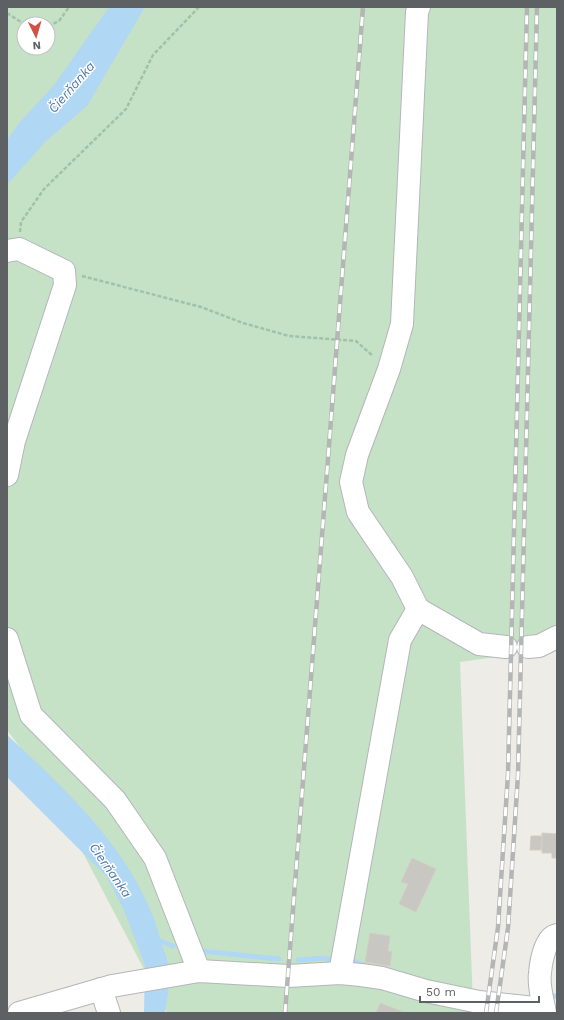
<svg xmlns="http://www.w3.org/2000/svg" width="564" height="1020" font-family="'Work Sans',sans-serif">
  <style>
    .green { fill: #c6e2c6; fill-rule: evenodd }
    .water { fill: #b0d7f4 }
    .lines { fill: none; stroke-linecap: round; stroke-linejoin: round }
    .stream { stroke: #b0d7f4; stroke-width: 5 }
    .building { fill: #c9c7c2; stroke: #d2cec5 }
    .minor-casing { stroke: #b3b6b9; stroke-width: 24 }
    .path { stroke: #a0c2aa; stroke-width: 2.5; stroke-dasharray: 4 2; stroke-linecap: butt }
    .minor { stroke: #fff; stroke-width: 22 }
    .rail-casing { stroke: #b4b5b5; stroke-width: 4.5 }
    .rail { stroke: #fff; stroke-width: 3; stroke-dasharray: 9; stroke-linecap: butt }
    .labels { text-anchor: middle; stroke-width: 3; stroke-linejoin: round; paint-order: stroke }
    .water-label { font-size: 13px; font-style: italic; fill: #4e79a5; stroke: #fff }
  </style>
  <rect width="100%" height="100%" fill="#eeece6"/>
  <path class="green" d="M7,7H557V638L496,657L460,662L473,1005L471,1013H167L43,777L7,730ZM24,24H48V48H24Z"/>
  <g class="water">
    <polygon points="109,7 145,7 87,106 46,141 7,185 7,140 20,122 54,85"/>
    <path d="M7,735C71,794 140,858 162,944C164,952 168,960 169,968C170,983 167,998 165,1013H144L145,965L123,908L106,876L7,777Z"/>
  </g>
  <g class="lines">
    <g class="stream">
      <polyline points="155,939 173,946"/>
      <polyline points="201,951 279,959"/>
      <polyline points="298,960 323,958 334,960"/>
      <polyline points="354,961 365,966"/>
      <polyline points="552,995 557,997"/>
    </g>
  </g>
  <g class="building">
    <polygon points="542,833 557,834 557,858 552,858 552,853 542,853"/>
    <polygon points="531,836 542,836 541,850 530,850"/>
    <polygon points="412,858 436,869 416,912 399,904 408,884 401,882"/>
    <polygon points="370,933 390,936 388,951 392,952 390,966 365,962"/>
    <polygon points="380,1003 406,1013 376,1013"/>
  </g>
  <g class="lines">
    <defs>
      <g id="minor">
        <polyline points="7,251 19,249 64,271 65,285 14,441 7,475"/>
        <polyline points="418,609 479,644 506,647"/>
        <polyline points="7,639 31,715 115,800 155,858 199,971"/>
        <polyline points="528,647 539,646 557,637"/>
        <polyline points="340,973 400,640 418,609 402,577 358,512 351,482 357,455 389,369 402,324 417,12 419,7"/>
        <polyline points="101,989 109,1013"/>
        <polyline points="19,1013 112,986 199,971 288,976 340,973 361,975 382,978 426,991 479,1002 544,1009"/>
        <path d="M545,1013C543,1001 538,985 540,973C541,962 545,937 557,935"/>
      </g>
    </defs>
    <use href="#minor" class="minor-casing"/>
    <g class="path">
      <polyline points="7,13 24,24"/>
      <polyline points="48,26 59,21 69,7"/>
      <polyline points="20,232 21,222 44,189 126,109 153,55 199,7"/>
      <polyline points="82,276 201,307 243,323 289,336 356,341 373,356"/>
    </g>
    <use href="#minor" class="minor"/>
    <defs>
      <g id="rail">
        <polyline points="285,1013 363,7"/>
        <polyline points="486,1013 498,927 508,774 527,7"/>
        <polyline points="496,1013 508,928 518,775 537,7"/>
      </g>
    </defs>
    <use href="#rail" class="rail-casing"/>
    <use href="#rail" class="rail"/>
  </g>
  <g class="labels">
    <g class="water-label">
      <text transform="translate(71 87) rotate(-49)" y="5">Čierňanka</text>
      <text transform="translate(111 870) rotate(55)" y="5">Čierňanka</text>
    </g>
  </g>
  <rect width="564" height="1020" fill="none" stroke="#5e6164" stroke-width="16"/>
  <g transform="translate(36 36) rotate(175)"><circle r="19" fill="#ffffff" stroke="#bfc0c1"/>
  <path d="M0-3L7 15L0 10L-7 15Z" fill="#d35047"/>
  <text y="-6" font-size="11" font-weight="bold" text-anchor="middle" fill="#5e6164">N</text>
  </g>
  <path d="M420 996v6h119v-6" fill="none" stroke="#5e6164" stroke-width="2"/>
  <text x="426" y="996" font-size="12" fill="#5e6164" stroke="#ffffff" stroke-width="3" paint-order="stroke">50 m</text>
</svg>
